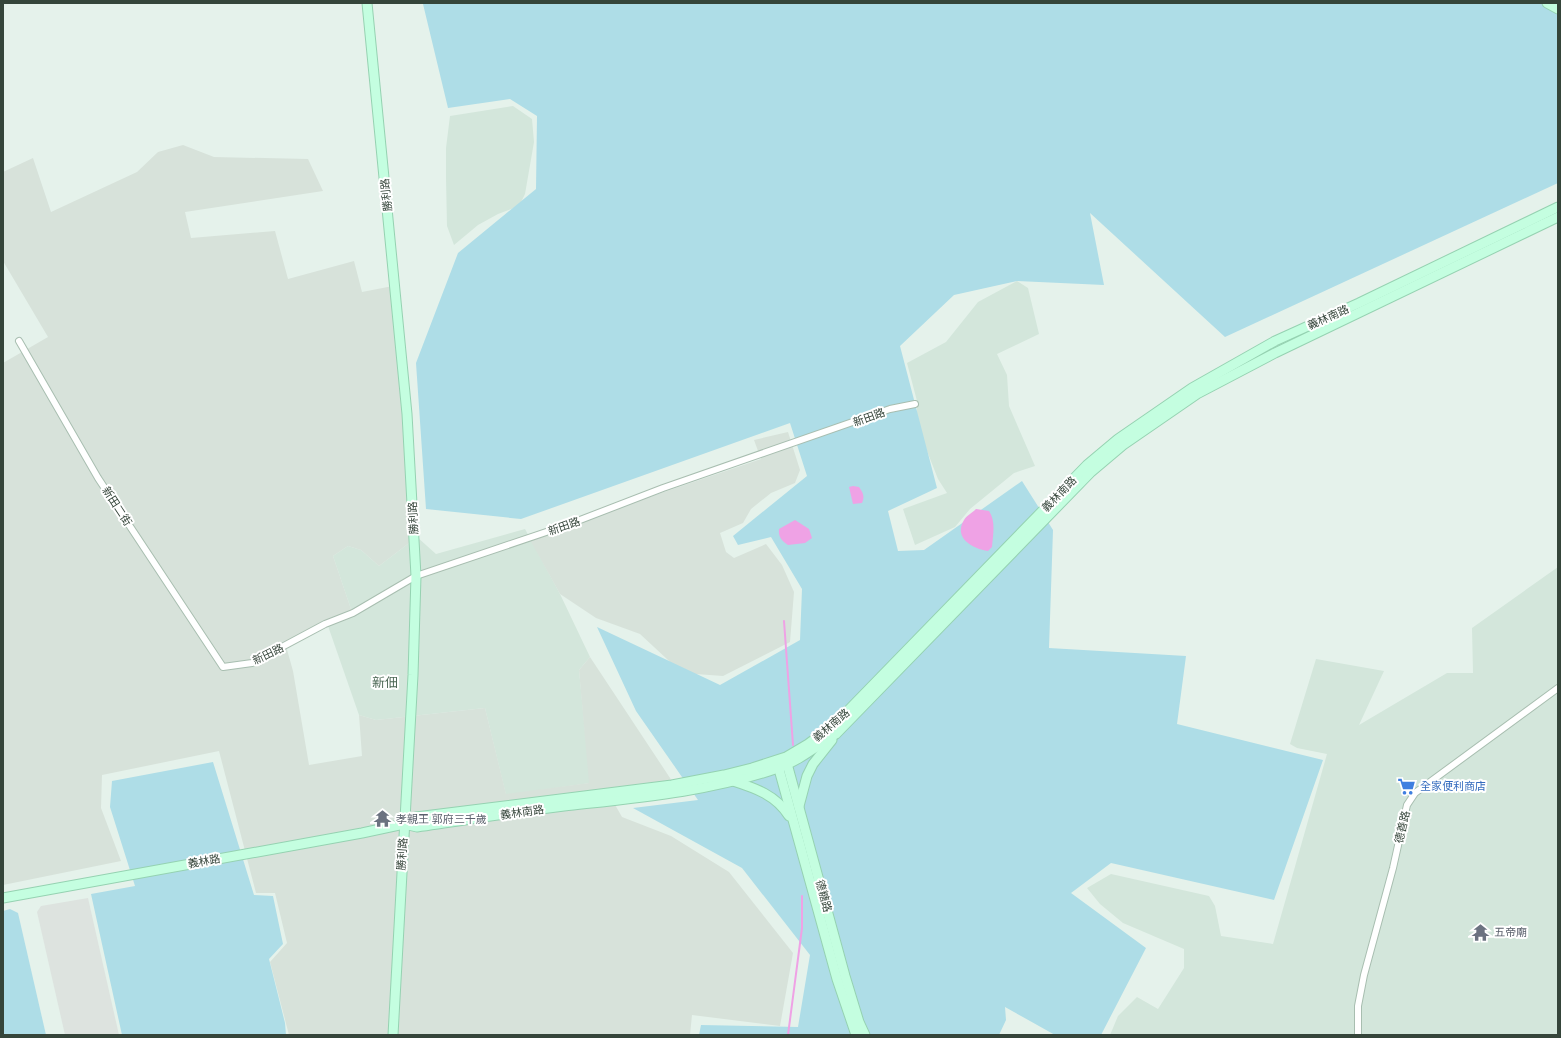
<svg xmlns="http://www.w3.org/2000/svg" width="1561" height="1038" font-family="Roboto,'Noto Sans TC',sans-serif">
  <style>
    .residential { fill: #d3e6db }
    .industrial { fill: #d7e2da }
    .green { fill: #aedde7 }
    .parking { fill: #dde3df }
    .water { fill: #efa2e5 }
    .lines { fill: none; stroke-linecap: round; stroke-linejoin: round }
    .stream { stroke: #efa2e5; stroke-width: 2 }
    .street-casing { stroke: #a8beb0; stroke-width: 8 }
    .secondary-casing { stroke: #95d2b1; stroke-width: 11 }
    .street { stroke: #fff; stroke-width: 6 }
    .secondary { stroke: #c4fee0; stroke-width: 9 }
    .labels { text-anchor: middle; stroke-width: 4; stroke-linejoin: round; paint-order: stroke }
    .street-label { font-size: 11px; fill: #35453a; stroke: #fff }
    .shop-label { font-size: 11px; fill: #366cbe; stroke: #fff; text-anchor: start }
    .worship-label { font-size: 11px; fill: #5b616d; stroke: #fff; text-anchor: start }
    .quarter-label { font-size: 13px; fill: #4c6855; stroke: #fff }
  </style>
  <rect width="100%" height="100%" fill="#e5f2eb"/>
  <g class="residential">
    <polygon points="513,106 532,119 534,142 525,194 519,206 498,214 478,225 454,245 447,226 446,178 446,148 450,116"/>
    <polygon points="1017,281 1028,288 1039,334 997,354 1007,375 1009,406 1035,466 1014,473 970,509 955,527 915,545 903,509 947,493 938,479 927,451 917,418 917,401 907,363 946,342 978,302"/>
    <polygon points="525,529 560,594 590,657 579,670 590,783 506,795 485,708 376,720 359,715 328,626 353,615 333,556 348,546 361,550 379,566 417,537 436,554"/>
    <polygon points="1558,567 1558,1035 1110,1035 1118,1016 1137,997 1158,1009 1184,968 1184,949 1123,923 1100,904 1087,888 1111,874 1209,896 1215,906 1221,936 1273,944 1327,754 1297,748 1290,744 1316,659 1384,671 1359,725 1447,673 1473,673 1472,628"/>
  </g>
  <g class="industrial">
    <polygon points="183,145 214,157 308,159 323,191 185,212 191,238 275,231 288,279 354,261 362,292 398,285 417,537 379,566 361,550 348,546 333,556 353,615 286,646 293,671 309,765 362,756 359,715 376,720 485,708 506,794 589,783 579,670 590,657 672,781 606,789 622,817 671,836 729,872 793,953 780,1026 692,1015 690,1035 289,1035 270,962 287,943 275,893 256,893 219,751 102,775 101,808 121,861 3,885 3,363 48,337 3,261 3,172 33,158 51,212 137,172 158,152"/>
    <polygon points="788,432 800,470 795,483 771,493 751,509 743,523 720,533 726,552 734,558 766,544 782,565 794,592 790,642 723,676 682,673 640,634 596,618 560,594 529,538 761,459 754,440"/>
  </g>
  <g class="green">
    <polygon points="415,3 1558,3 1558,183 1225,337 1090,213 1104,285 1017,281 954,295 900,346 937,488 888,511 898,551 924,550 1022,481 1053,530 1049,648 1186,656 1177,724 1323,760 1274,900 1111,863 1071,893 1146,948 1101,1035 1055,1035 1005,1007 1006,1020 999,1035 699,1035 701,1025 798,1027 810,955 742,868 633,808 698,800 636,711 597,627 720,685 800,640 802,589 771,537 738,545 733,536 807,476 790,423 521,519 426,509 416,363 458,253 536,189 537,116 510,99 448,108 423,4"/>
    <polygon points="213,762 254,895 273,896 283,944 269,959 285,1023 286,1035 122,1035 91,894 135,886 110,807 112,781"/>
    <polygon points="10,909 18,913 46,1035 3,1035 3,911"/>
  </g>
  <polygon class="parking" points="88,898 119,1035 65,1035 37,912 41,906"/>
  <g class="water">
    <path d="M853,486L859,487C863,493 865,496 862,503L853,504L849,487Z"/>
    <path d="M976,509L989,511C996,521 993,535 992,547L988,551C973,549 953,538 964,520C967,515 972,513 976,509Z"/>
    <path d="M795,520L809,529L812,538L805,543L788,545C782,541 778,537 779,529Z"/>
  </g>
  <g class="lines">
    <g class="stream">
      <polyline points="784,621 793,745"/>
      <polyline points="788,1035 802,928 802,896"/>
    </g>
    <defs>
      <g id="street">
        <polyline points="19,341 98,478 223,667 252,663 325,624 353,613 416,576 567,525 663,488 890,409 915,404"/>
        <polyline points="1358,1035 1358,1006 1364,975 1393,868 1407,805 1415,793 1558,688"/>
      </g>
      <g id="secondary">
        <polyline points="367,3 407,414 416,576 413,675 393,1035"/>
        <polyline points="1547,3 1558,9"/>
        <polyline points="786,760 845,976 859,1022 865,1035"/>
        <polyline points="777,762 837,979 856,1035"/>
        <path d="M733,781C755,788 776,795 789,816"/>
        <polyline points="799,806 807,776 813,764 832,740"/>
        <path d="M404,824L417,827C466,820 515,812 564,806C636,798 709,792 778,768C799,761 818,745 836,734L1091,472L1123,445L1197,394L1275,353L1558,217"/>
        <polyline points="3,898 362,833 404,824 416,817 672,785 724,775 752,768 786,757 808,744 835,724 1087,465 1118,439 1192,388 1275,341 1359,303 1558,207"/>
      </g>
    </defs>
    <use href="#street" class="street-casing"/>
    <use href="#secondary" class="secondary-casing"/>
    <use href="#street" class="street"/>
    <use href="#secondary" class="secondary"/>
  </g>
  <defs>
    <symbol id="supermarket-bare" viewBox="-9 -9 18 18"><path d="M-6-5.5h2.5l.6 2H6L4.5 2H-2.5L-4.4-4H-6ZM-1.5 3.2a1.3 1.3 0 1 0 .1 0ZM3 3.2a1.3 1.3 0 1 0 .1 0Z" fill="#3f7fe0" stroke="#fff" stroke-width="2.5" paint-order="stroke"/></symbol>
    <symbol id="temple-bare" viewBox="-9 -9 18 18"><path d="M0-6L5-2H3V0L6.5 2.5H4V6H1.5V3h-3V6H-4V2.5H-6.5L-3 0V-2H-5Z" fill="#6b7280" stroke="#fff" stroke-width="2.5" paint-order="stroke"/></symbol>
  </defs>
  <g fill-rule="evenodd">
    <use href="#supermarket-bare" x="1394" y="774" width="25" height="25"/>
    <use href="#temple-bare" x="370" y="806" width="25" height="25"/>
    <use href="#temple-bare" x="1468" y="920" width="25" height="25"/>
  </g>
  <g class="labels">
    <g class="street-label">
      <text transform="translate(386 195) rotate(-96)" y="4">勝利路</text>
      <text transform="translate(1328 317) rotate(-24)" y="4">義林南路</text>
      <text transform="translate(869 417) rotate(-20)" y="4">新田路</text>
      <text transform="translate(1059 494) rotate(-46)" y="4">義林南路</text>
      <text transform="translate(117 506) rotate(57)" y="4">新田二街</text>
      <text transform="translate(413 518) rotate(-93)" y="4">勝利路</text>
      <text transform="translate(564 526) rotate(-19)" y="4">新田路</text>
      <text transform="translate(268 654) rotate(-26)" y="4">新田路</text>
      <text transform="translate(831 725) rotate(-40)" y="4">義林南路</text>
      <text transform="translate(522 812) rotate(-8)" y="4">義林南路</text>
      <text transform="translate(1402 827) rotate(-77)" y="4">德善路</text>
      <text transform="translate(402 854) rotate(-86)" y="4">勝利路</text>
      <text transform="translate(204 861) rotate(-10)" y="4">義林路</text>
      <text transform="translate(824 896) rotate(75)" y="4">德糖路</text>
    </g>
    <g class="shop-label">
      <text x="1420" y="790">全家便利商店</text>
    </g>
    <g class="worship-label">
      <text x="396" y="823">孝親王 郭府三千歲</text>
      <text x="1494" y="936">五帝廟</text>
    </g>
    <g class="quarter-label">
      <text x="385" y="687">新佃</text>
    </g>
  </g>
  <rect width="1561" height="1038" fill="none" stroke="#35453a" stroke-width="8"/>
</svg>
